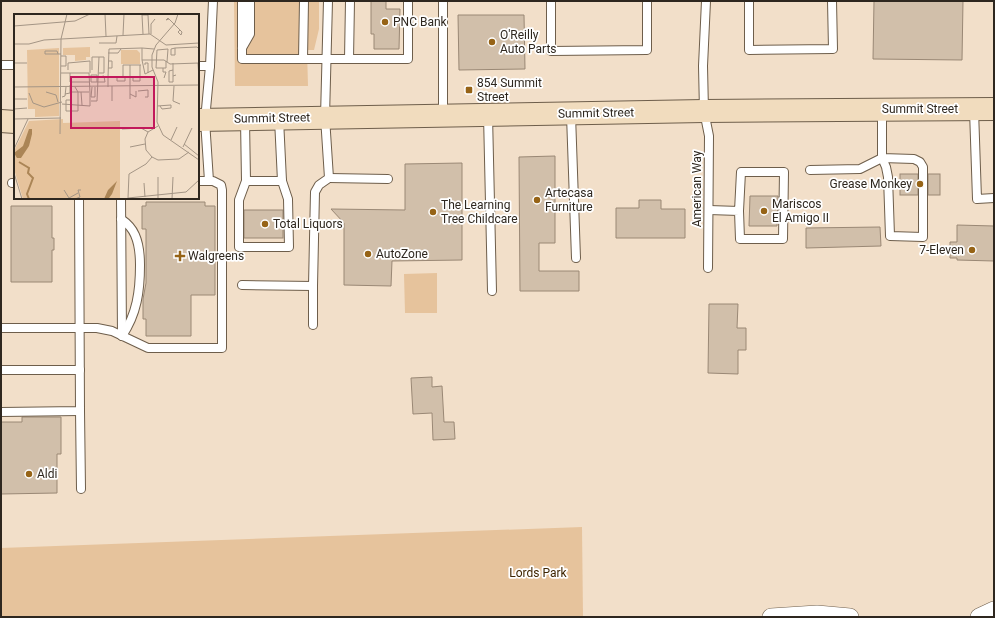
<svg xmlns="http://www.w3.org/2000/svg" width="995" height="618" font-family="Roboto,sans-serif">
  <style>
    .green { fill: #e6c39c }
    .building { fill: #d1bfaa; stroke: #9a8875 }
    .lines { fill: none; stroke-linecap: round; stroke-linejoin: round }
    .service-casing { stroke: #6e5e4b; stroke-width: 10 }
    .minor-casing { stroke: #6e5e4b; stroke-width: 18 }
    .secondary-casing { stroke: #6e5e4b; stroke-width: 24 }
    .service { stroke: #fff; stroke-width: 8 }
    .minor { stroke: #fff; stroke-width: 17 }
    .secondary { stroke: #f1dcbe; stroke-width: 22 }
    .poi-dot { fill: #966316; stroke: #fff; stroke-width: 1.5 }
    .labels { text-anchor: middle; stroke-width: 3.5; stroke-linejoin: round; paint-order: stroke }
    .poi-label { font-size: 12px; fill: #2e271f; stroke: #fff; text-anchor: start }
    .street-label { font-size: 12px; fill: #2e271f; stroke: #fff }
    .park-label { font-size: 12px; fill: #3f2500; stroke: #fff }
    .inset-river { fill: none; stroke: #ab8556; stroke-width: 2 }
    .inset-road { fill: none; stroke: #a49585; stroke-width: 1 }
    .view { fill: #c2185b; fill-opacity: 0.15; stroke: #c2185b; stroke-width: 2 }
    .inset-edge { fill: none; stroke: #2e271f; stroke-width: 2 }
  </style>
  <rect width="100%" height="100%" fill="#f2dfc9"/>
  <g class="green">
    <polygon points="234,1 319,1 319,29 314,50 307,50 308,86 235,86"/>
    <polygon points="437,273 437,313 405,313 404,274"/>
    <polygon points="582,527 583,617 1,617 1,548"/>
  </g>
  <g class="building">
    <polygon points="371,1 386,1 386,9 400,9 399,49 374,49 374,34 371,34"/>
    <polygon points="874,1 963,1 962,60 873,59"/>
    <polygon points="458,15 524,15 525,69 459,70"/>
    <polygon points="555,156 555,243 539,243 539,271 579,271 579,291 520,291 519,157"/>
    <polygon points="462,163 462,260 392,261 391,286 344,285 344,223 331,209 405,210 405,164"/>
    <rect x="900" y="174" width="18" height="21"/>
    <rect x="928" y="174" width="12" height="21"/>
    <polygon points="750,196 778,196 777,226 749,226"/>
    <polygon points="639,200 661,200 661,209 685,209 685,238 616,238 616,208 639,208"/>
    <polygon points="146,202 205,202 205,206 215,206 215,295 191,295 191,336 146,336 146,319 143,319 143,299 146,283 146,229 142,229 142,206 146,206"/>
    <polygon points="11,206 52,206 52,238 54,238 54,250 52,250 52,282 11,282"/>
    <rect x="244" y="210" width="39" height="28"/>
    <polygon points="957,225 994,226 994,261 957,260 957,258 950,258 950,242 957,242"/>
    <polygon points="880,227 881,246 806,248 806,228"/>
    <polygon points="709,304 738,304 737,328 746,328 746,350 738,350 738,374 708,373"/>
    <polygon points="432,377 432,387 442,386 444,422 454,422 455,439 433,440 432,413 413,414 411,378"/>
    <polygon points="22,417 61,417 61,454 57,454 57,493 1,494 1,422 22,422"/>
  </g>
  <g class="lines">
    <defs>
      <g id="service">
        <polyline points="242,1 242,59 303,59"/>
        <polyline points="304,1 303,59 408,59 408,1"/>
        <polyline points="551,1 551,51 647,50 647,1"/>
        <polyline points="706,1 703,66 704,111 709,136 708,268"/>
        <polyline points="749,1 749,50 833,49 832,1"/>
        <polyline points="242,48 250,34 250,1"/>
        <polyline points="349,59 350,1"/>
        <polyline points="1,65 15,65"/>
        <polyline points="198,66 210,66"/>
        <polyline points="974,110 977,199 994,198"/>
        <polyline points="443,114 443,1"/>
        <polyline points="488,115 492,291"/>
        <polyline points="571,115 576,258"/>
        <polyline points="245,120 246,181 239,200 239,247 289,247 288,199 282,181 279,119"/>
        <polyline points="810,170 860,169 882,158 914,159 920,162 923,167 923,237 890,236 888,177 886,167 882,158 882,111"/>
        <polyline points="329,178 388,179"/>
        <polyline points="209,181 205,120 210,66 213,1"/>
        <polyline points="246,181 282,181"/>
        <polyline points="12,183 15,183"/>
        <polyline points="121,198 122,336"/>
        <polyline points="709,210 739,211 740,239 783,239 784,172 741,172 739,211"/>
        <path d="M121,219C127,223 132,228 135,235C139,244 140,255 140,265C140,291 137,314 122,336"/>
        <polyline points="242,285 313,286 315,192 319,185 329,178 325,117 328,1"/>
        <polyline points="313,325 313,286"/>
        <polyline points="1,328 97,328 112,331 148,348 222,348 222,190 221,185 213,181 198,181"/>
        <polyline points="1,370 80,370"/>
        <polyline points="80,411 81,489"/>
        <polyline points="1,412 80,411 79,198"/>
      </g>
      <g id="minor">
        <polyline points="771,617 817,614 850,617"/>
        <polyline points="979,617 994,610"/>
      </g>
      <g id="secondary">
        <polyline points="198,120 704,111 994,109"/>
        <polyline points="1,121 15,122"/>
      </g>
    </defs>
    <use href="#service" class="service-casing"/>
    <use href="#minor" class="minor-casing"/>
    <use href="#secondary" class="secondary-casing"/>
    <use href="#service" class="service"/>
    <use href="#minor" class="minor"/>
    <use href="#secondary" class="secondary"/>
  </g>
  <g class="poi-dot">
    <circle cx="385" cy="22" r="4"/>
    <circle cx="492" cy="42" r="4"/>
    <rect x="465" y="86" width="8" height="8" rx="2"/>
    <circle cx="920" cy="184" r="4"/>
    <circle cx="537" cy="200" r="4"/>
    <circle cx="764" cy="211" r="4"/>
    <circle cx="433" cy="212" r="4"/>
    <circle cx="265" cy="224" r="4"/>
    <circle cx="972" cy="250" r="4"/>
    <circle cx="368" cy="254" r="4"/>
    <path d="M178 250h4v4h4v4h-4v4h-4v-4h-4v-4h4z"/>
    <circle cx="29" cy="474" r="4"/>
  </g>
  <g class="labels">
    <g class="poi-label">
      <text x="393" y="26">PNC Bank</text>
      <text x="500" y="39">O'Reilly<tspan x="500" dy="14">Auto Parts</tspan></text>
      <text x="477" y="87">854 Summit<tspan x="477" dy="14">Street</tspan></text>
      <text x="912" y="188" text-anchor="end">Grease Monkey</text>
      <text x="545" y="197">Artecasa<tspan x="545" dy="14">Furniture</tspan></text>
      <text x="772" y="208">Mariscos<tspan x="772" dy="14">El Amigo II</tspan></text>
      <text x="441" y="209">The Learning<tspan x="441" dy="14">Tree Childcare</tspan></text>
      <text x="273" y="228">Total Liquors</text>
      <text x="964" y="254" text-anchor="end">7-Eleven</text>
      <text x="376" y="258">AutoZone</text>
      <text x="188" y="260">Walgreens</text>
      <text x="37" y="478">Aldi</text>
    </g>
    <g class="street-label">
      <text x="920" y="113">Summit Street</text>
      <text transform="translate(596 113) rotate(-1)" y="4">Summit Street</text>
      <text transform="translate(272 118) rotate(-1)" y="4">Summit Street</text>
      <text transform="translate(697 189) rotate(-90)" y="4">American Way</text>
    </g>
    <g class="park-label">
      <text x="538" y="577">Lords Park</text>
    </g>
  </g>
  <g transform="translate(14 14)">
    <rect width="185" height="185" fill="#f2dfc9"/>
    <path d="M76,33V43H72V46L61,47V41H49V34ZM45,34V102L21,103V95H14L13,36ZM107,36H123L126,39V50H107ZM49,105V109L106,107V185H9L0,155V137L15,107Z" fill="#e6c39c"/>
    <path d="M15,115H18V120L15,132L7,144H3L0,139L9,132ZM103,167L98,180L95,184L90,185L94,176Z" fill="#ab8556"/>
    <path class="inset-river" d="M5,148L15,154L14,159L19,164L13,180L15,185"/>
    <path class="inset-road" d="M91,0L92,22M164,0L161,9L142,31L138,41V53L144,68L143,108L149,121L185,146M128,1H134L135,20M128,1L129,20M155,5L152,6L154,4L160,10M160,10L168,18L167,21L164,18L166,16M0,12L61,7L76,0M137,20V10L141,5M109,21L110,0M85,29H102L103,22M0,30H15L30,26L136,20L152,31L185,29M128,34L140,35M161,34L183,33L185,35M161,34V41H157V35ZM94,39H104L107,35M44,40L43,37H31V40H47M47,42H52V52H47M152,47V54H142L143,36L154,35L153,48M0,49H13M159,49V62M184,49L185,65M116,51H109V63H119V67H126V51M131,51V49H134V59M94,54H98V47H94M149,54V58H152L150,64M54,56V49L76,47V59M139,56L131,60L128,46H150L156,50L185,49M159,56L155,57V68H159V62L162,61M47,59H75L76,79V92L48,90M56,59V68H75M85,59H90V43H85M83,61V68H91L90,62L85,63M94,63L95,35L128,34V46M103,63V67H111V63M83,68H77V61H83M98,72V87M160,72L159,87L166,90M0,73L185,71M78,73L77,83H81V73M94,73V63H109M124,77L134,76V83H131M32,78L42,81L44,88M58,78H75M67,78L68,91M15,79L19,89L30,93L48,88M51,80L56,79V71M116,80L122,83V77M48,83L51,82L52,73M0,85H13M116,85V51H127M77,87H83L85,43H78V56M57,90V86H52V97H64V78L61,73M143,92L157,91V94L148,95L146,92M0,95L13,94M0,105L47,104M144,112L134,118L131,125L132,136L138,143L144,146L165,145L175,138M108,115L127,114L134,118M46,120L47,25L53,0M157,126L163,113M170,130L185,142M116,133L131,130M169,133L178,114M0,135L14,105M0,159L8,185M144,163V185M130,169L131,183M50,176L55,184L64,179M114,184L172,178L185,166M114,184L115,160L132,150L138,143M61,185L66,183L64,176H67M158,185L159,163"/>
    <path class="view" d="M57,63H140V114H57Z"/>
    <rect width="185" height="185" class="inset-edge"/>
  </g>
  <rect width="995" height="618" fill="none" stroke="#2e271f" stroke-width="4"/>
</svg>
